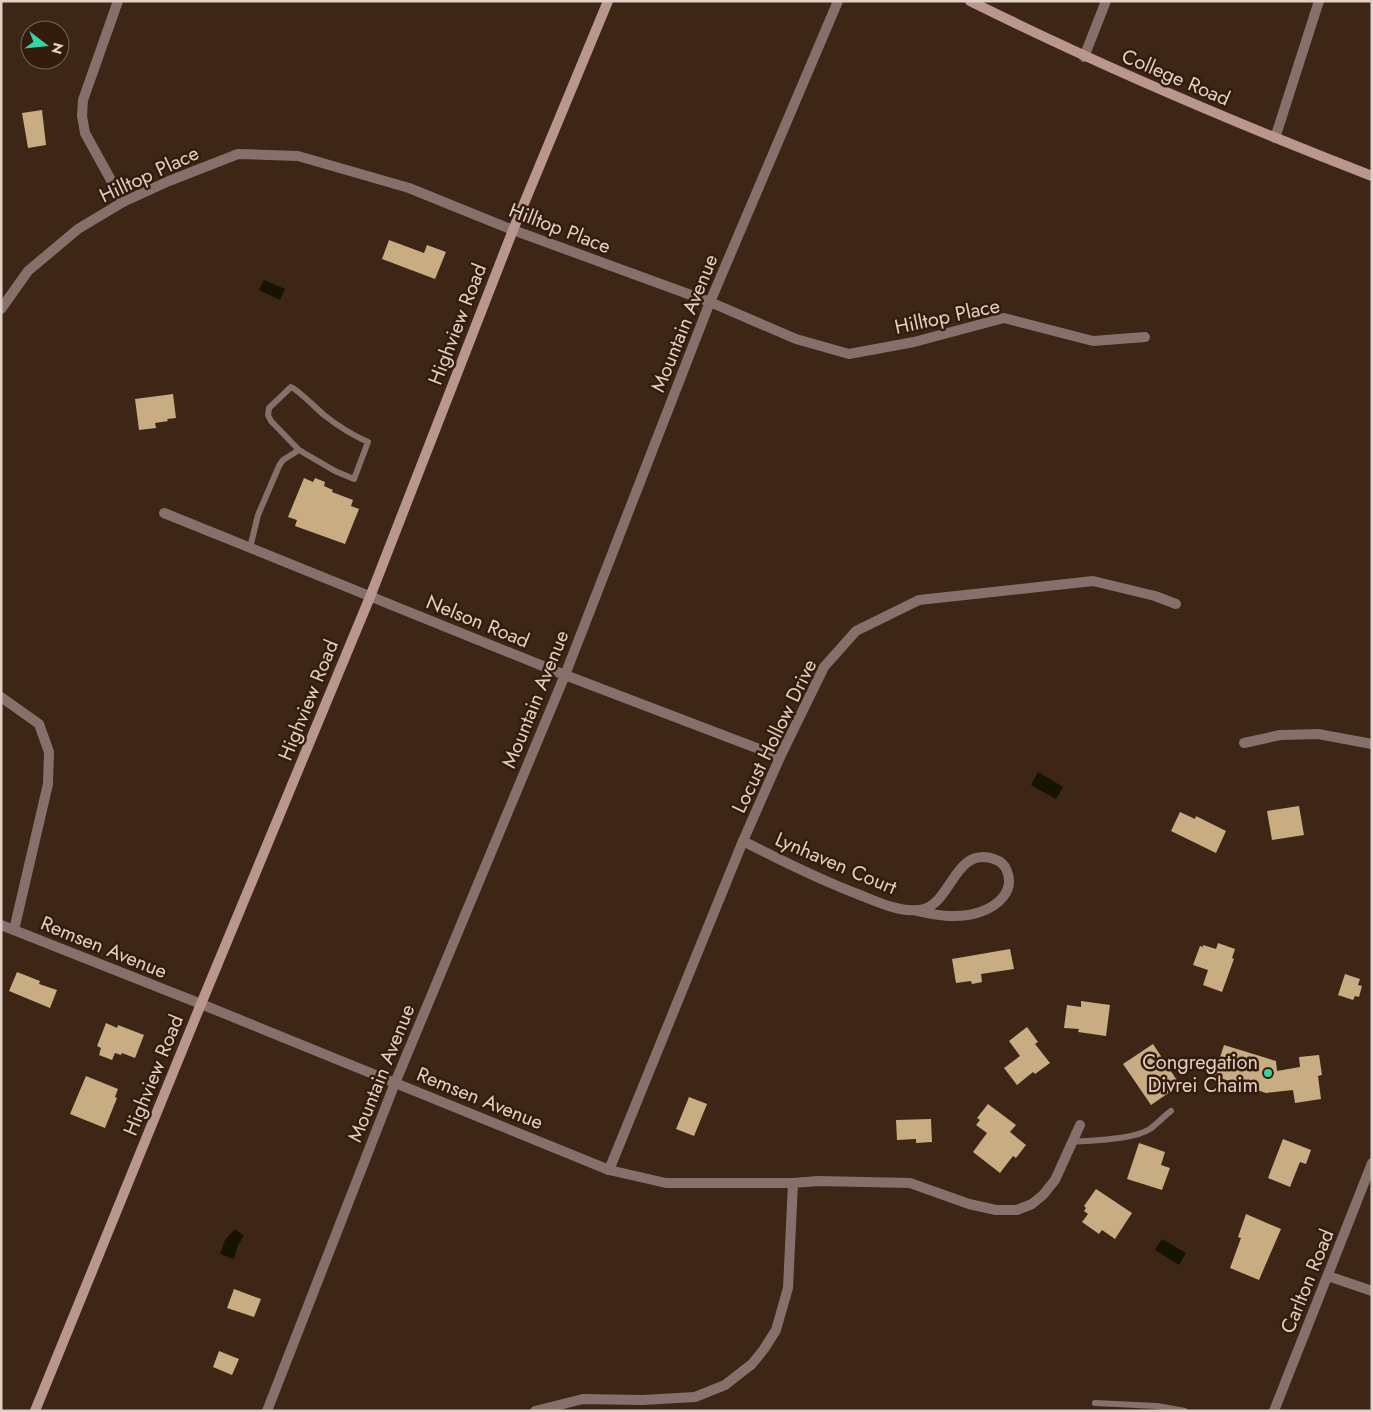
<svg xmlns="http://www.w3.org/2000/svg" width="1373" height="1412" font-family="Jost,sans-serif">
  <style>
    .water { fill: #161300 }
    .building { fill: #c8ad83 }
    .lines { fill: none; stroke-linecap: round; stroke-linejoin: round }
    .lane { stroke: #86706b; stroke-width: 6 }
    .street { stroke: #86706b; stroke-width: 10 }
    .secondary { stroke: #b9968e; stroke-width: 10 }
    .poi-dot { fill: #34d4a8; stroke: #331c0b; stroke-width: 2 }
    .labels { text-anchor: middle; stroke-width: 5; stroke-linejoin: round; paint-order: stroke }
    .street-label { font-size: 20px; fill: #e0d0c6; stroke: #331c0b }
    .poi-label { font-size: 20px; fill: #e0d0c6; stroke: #331c0b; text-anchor: end }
  </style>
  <rect width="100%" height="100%" fill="#3d2615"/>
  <g class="water">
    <polygon points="264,280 285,289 280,300 259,290"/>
    <polygon points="1038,772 1063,787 1056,799 1031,785"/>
    <polygon points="235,1229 244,1236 238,1245 234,1259 220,1254 225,1240"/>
    <polygon points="1162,1239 1186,1253 1179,1265 1155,1250"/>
  </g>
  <g class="building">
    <polygon points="42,110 46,145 28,148 22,113"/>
    <polygon points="389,240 424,253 427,245 446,252 435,279 382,259"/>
    <polygon points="173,394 176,418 167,419 168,421 155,423 156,428 139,430 135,399"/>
    <polygon points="304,478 313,482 315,478 325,482 324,486 333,490 332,492 353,500 351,506 359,509 345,544 295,526 297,520 288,517"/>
    <polygon points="1299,806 1304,835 1272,840 1267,811"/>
    <polygon points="1180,812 1195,819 1196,816 1226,831 1216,853 1171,831"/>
    <polygon points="1218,943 1235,949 1232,958 1234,959 1222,992 1203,985 1208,970 1193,965 1200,946 1203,947 1203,945 1216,949"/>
    <polygon points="1010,949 1014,969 981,974 982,982 972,984 971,981 956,983 952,959"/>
    <polygon points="17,972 40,981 39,984 57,990 50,1008 9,991"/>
    <polygon points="1345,974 1360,979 1358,985 1362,986 1359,997 1355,996 1353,1000 1338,995"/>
    <polygon points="1081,1001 1110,1005 1106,1036 1078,1032 1079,1029 1064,1028 1067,1005 1081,1007"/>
    <polygon points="106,1023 117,1028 118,1025 144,1035 135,1058 122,1053 121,1055 115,1053 112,1060 99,1055 101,1048 97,1046"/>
    <polygon points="1027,1027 1038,1042 1035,1044 1050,1063 1035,1074 1033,1072 1017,1085 1004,1068 1020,1056 1009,1041"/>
    <polygon points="1153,1044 1180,1085 1151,1105 1123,1064"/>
    <polygon points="1224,1045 1276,1061 1277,1071 1300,1067 1299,1057 1319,1055 1322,1075 1318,1076 1321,1099 1295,1103 1293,1090 1266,1093 1214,1076"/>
    <polygon points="86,1076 118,1089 115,1097 117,1098 105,1128 70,1114"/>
    <polygon points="689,1097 707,1104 694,1136 676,1129"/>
    <polygon points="988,1104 1016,1125 1010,1132 1026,1145 1016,1158 1013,1156 1000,1173 973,1152 987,1133 976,1125 980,1120 977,1118"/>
    <polygon points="931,1119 932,1142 916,1143 916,1139 897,1140 896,1120"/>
    <polygon points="1283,1139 1311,1150 1306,1164 1300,1162 1290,1187 1268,1178"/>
    <polygon points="1139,1143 1165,1152 1161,1165 1170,1168 1162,1190 1127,1179"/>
    <polygon points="1096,1189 1132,1213 1115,1239 1102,1230 1099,1234 1082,1222 1088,1214 1084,1211 1086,1208 1084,1206"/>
    <polygon points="1246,1214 1281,1229 1259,1280 1230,1268 1241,1238 1238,1237"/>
    <polygon points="234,1289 261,1299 254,1317 227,1308"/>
    <polygon points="219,1351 239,1359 232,1375 213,1367"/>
  </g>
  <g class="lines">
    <g class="lane">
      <path d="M250,548L258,515L279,466L283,460L299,450L335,471L354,479L368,442C352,435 338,426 324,415C317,409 297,389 291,387L269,408L268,415L271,421L299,450"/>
      <path d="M1071,1142C1092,1140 1133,1140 1150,1129C1157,1124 1164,1116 1171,1111"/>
      <polyline points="1095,1403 1157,1406 1185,1411"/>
    </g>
    <g class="street">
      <polyline points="118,1 83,100 82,116 85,133 123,202"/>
      <polyline points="1084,57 1106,1"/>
      <polyline points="1275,138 1319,1"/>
      <polyline points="1,309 28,271 78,229 123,202 169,181 238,154 298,156 409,188 513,230 710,302 796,339 849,354 914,342 1004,318 1093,341 1145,337"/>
      <polyline points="164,513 565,675 780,757"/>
      <polyline points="1,697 39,724 49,752 48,784 14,930"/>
      <polyline points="1244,743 1280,735 1318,734 1372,744"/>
      <path d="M743,841C782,861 820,880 860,895C878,902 899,912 918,910C951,909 953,845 994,859C1000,861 1005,865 1007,871C1015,891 998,906 980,912C959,919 938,916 917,911"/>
      <polyline points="1,925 201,1004 609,1170 666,1183 793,1183 818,1181 910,1183 969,1204 996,1210 1017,1210 1032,1204 1043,1195 1055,1180 1080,1125"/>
      <polyline points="609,1170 743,841 780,757 824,667 856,631 919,600 1093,581 1155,596 1176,604"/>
      <polyline points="1328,1276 1372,1291"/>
      <polyline points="267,1411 395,1083 565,675 710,302 838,1"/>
      <polyline points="535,1411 583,1399 643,1400 695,1397 725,1385 752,1364 764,1349 776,1330 788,1288 793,1183"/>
      <polyline points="1274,1411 1372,1163"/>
    </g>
    <g class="secondary">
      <path d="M970,1C1101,66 1235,123 1372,176"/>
      <polyline points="35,1411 201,1004 370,597 513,230 608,1"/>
    </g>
  </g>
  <circle class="poi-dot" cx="1268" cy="1073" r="5"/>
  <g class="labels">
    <g class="street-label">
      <text transform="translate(1176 77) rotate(23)" y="7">College Road</text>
      <text transform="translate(149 174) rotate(-25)" y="7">Hilltop Place</text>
      <text transform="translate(560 228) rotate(21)" y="7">Hilltop Place</text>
      <text transform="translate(947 316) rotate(-12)" y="7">Hilltop Place</text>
      <text transform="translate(684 323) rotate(-68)" y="7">Mountain Avenue</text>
      <text transform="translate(457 324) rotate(-69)" y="7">Highview Road</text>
      <text transform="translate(478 621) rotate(22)" y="7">Nelson Road</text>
      <text transform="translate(535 699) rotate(-68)" y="7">Mountain Avenue</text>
      <text transform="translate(308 700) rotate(-68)" y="7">Highview Road</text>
      <text transform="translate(774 736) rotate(-64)" y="7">Locust Hollow Drive</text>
      <text transform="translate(836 863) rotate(23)" y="7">Lynhaven Court</text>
      <text transform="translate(104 947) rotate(22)" y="7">Remsen Avenue</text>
      <text transform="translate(381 1073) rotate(-68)" y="7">Mountain Avenue</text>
      <text transform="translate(153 1075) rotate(-68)" y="7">Highview Road</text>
      <text transform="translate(480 1098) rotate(22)" y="7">Remsen Avenue</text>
      <text transform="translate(1307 1281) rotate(-68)" y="7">Carlton Road</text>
    </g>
    <g class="poi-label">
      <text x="1258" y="1069">Congregation<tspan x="1258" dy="23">Divrei Chaim</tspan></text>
    </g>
  </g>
  <rect width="1373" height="1412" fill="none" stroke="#e0d0c6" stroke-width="5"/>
  <g transform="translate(45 45) rotate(106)"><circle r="24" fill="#331c0b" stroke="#786456"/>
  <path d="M0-4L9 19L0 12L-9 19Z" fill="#34d4a8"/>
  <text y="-8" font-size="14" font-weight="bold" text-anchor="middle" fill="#e0d0c6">N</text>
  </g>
</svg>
